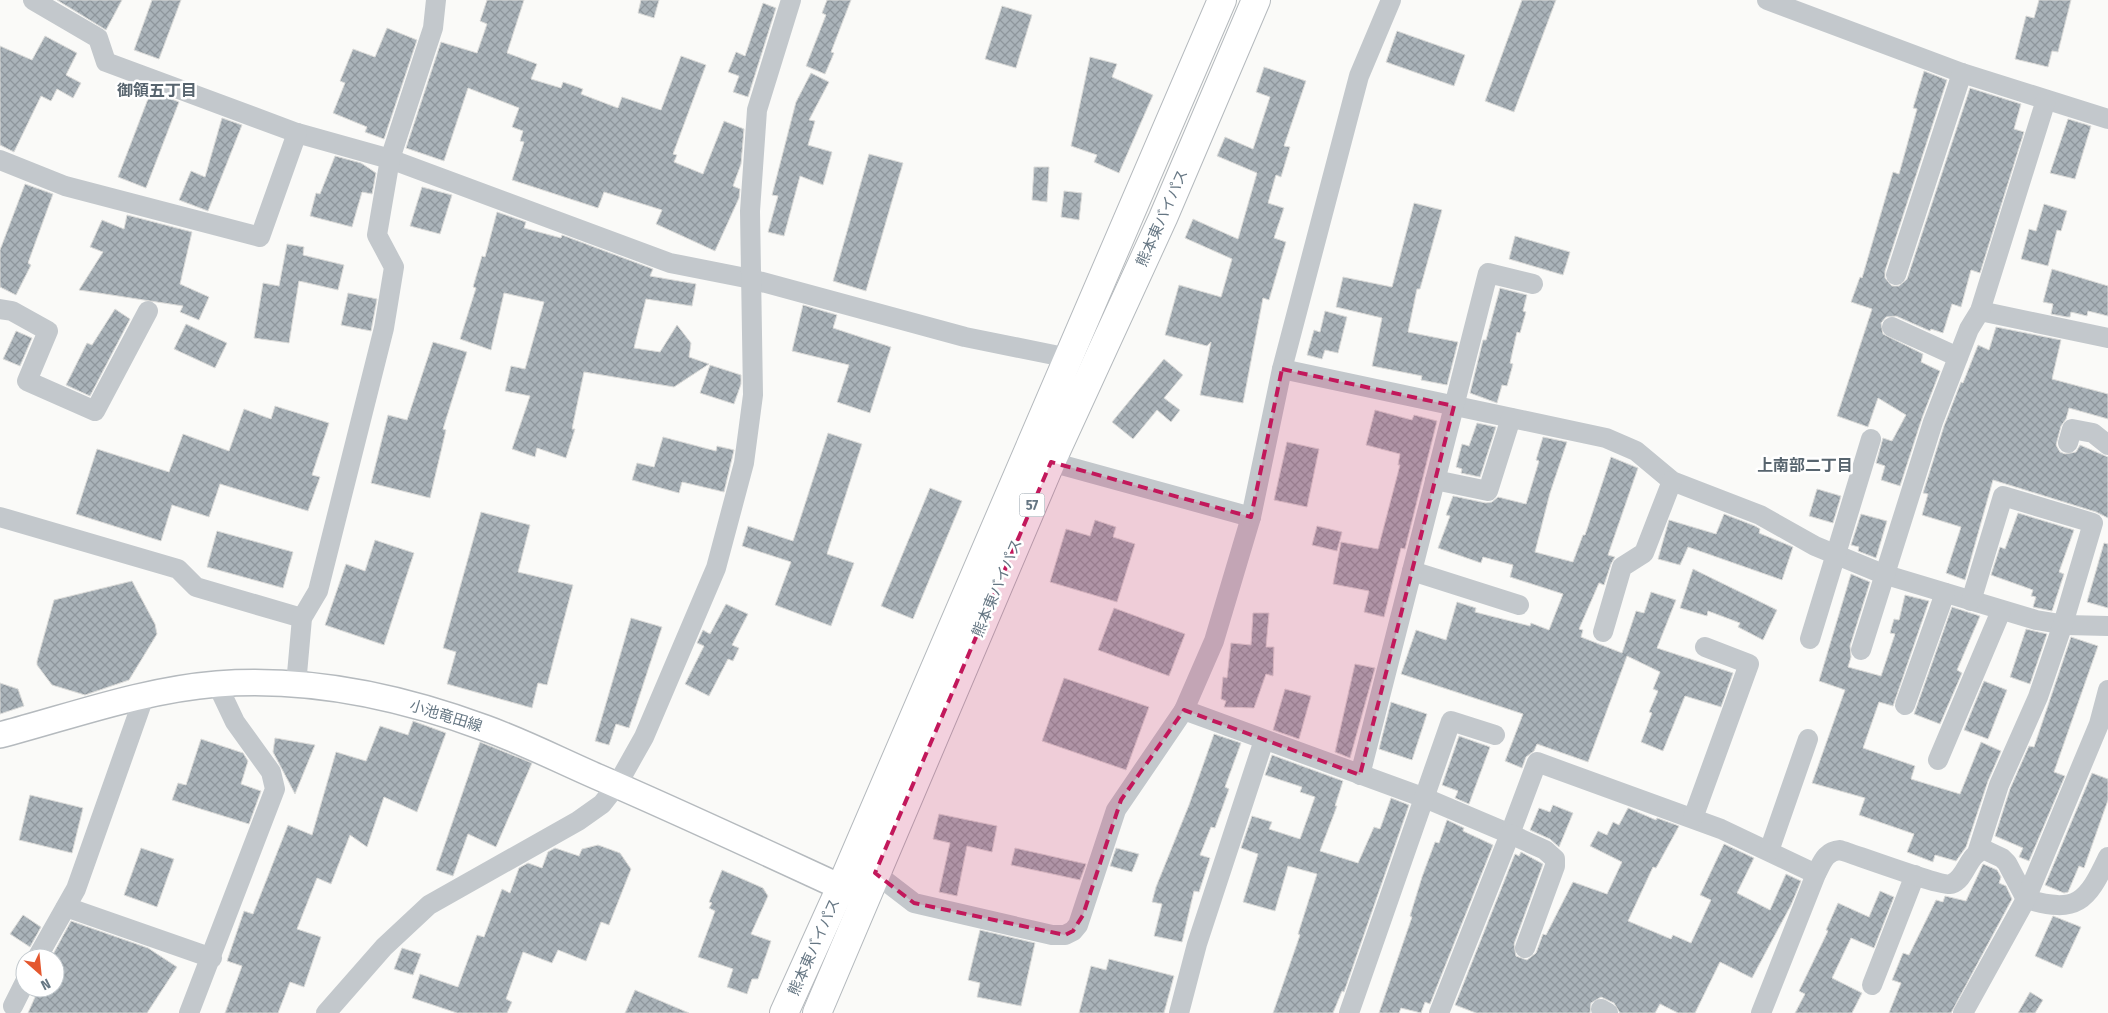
<svg xmlns="http://www.w3.org/2000/svg" width="2108" height="1013" font-family="'Fira Sans Condensed','Noto Sans JP',sans-serif">
  <style>
    .building { fill: url(#building-cross-hatch); stroke: #dcdcda }
    .lines { fill: none; stroke-linecap: round; stroke-linejoin: round }
    .major-casing { stroke: #b5babe; stroke-width: 28 }
    .highway-casing { stroke: #b4b9bd; stroke-width: 30 }
    .minor { stroke: #c3c8cc; stroke-width: 20 }
    .major { stroke: #fff; stroke-width: 25 }
    .highway { stroke: #fff; stroke-width: 28 }
    .marked { fill: #c2185b; fill-opacity: 0.2; stroke: #c2185b; stroke-width: 4; stroke-dasharray: 10 6; stroke-linejoin: round }
    .labels { text-anchor: middle; stroke-width: 5; stroke-linejoin: round; paint-order: stroke }
    .shield { fill: #fff; stroke: #939fa8; stroke-width: 1 }
    .shield-label { font-size: 14px; font-weight: bold; fill: #657683 }
    .street-label { font-size: 15px; fill: #657683; stroke: #fff }
    .neighbourhood-label { font-size: 16px; font-weight: bold; fill: #57646e; stroke: #fff }
  </style>
  <defs>
    <pattern id="building-cross-hatch" width="8" height="8" patternUnits="userSpaceOnUse" patternTransform="scale(1.25)"><rect width="8" height="8" fill="#aab3b9"/><path d="M0 0l8 8M0 8l8-8" fill="none" stroke="#8e969c"/></pattern>
  </defs>
  <rect width="100%" height="100%" fill="#fafaf8"/>
  <g class="building">
    <polygon points="57,0 122,0 106,30"/>
    <polygon points="152,0 181,0 159,59 134,50"/>
    <polygon points="487,0 524,0 507,53 537,64 531,79 561,88 563,82 583,89 581,94 618,108 622,97 661,110 681,56 706,65 673,154 677,155 674,162 703,174 724,121 744,129 741,164 733,186 740,189 739,198 715,251 656,224 662,210 604,192 598,208 512,180 524,142 520,141 523,131 512,127 519,108 468,88 444,161 406,148 441,42 477,53 487,24 480,21"/>
    <polygon points="641,0 659,0 654,18 638,13"/>
    <polygon points="827,0 851,0 831,52 834,53 825,74 806,66 826,15 822,13"/>
    <polygon points="1522,0 1556,0 1514,112 1485,101"/>
    <polygon points="2039,0 2071,0 2058,52 2052,51 2048,67 2015,59 2026,16 2034,18"/>
    <polygon points="763,3 776,8 748,97 733,92 739,76 728,72 736,52 745,56"/>
    <polygon points="1002,6 1032,15 1016,68 985,59"/>
    <polygon points="387,28 417,40 384,139 365,132 367,127 333,113 345,83 340,81 353,49 375,57"/>
    <polygon points="1397,31 1465,55 1454,86 1386,62"/>
    <polygon points="45,36 77,53 66,75 81,83 73,98 57,89 51,101 41,96 14,152 0,145 0,46 32,60"/>
    <polygon points="1090,57 1117,64 1112,77 1153,95 1119,173 1094,162 1097,155 1071,146"/>
    <polygon points="1264,67 1306,81 1284,146 1290,147 1281,177 1276,175 1268,203 1284,208 1274,238 1286,242 1269,300 1263,298 1243,403 1200,395 1211,342 1207,346 1165,335 1179,285 1221,297 1232,259 1185,238 1193,219 1238,239 1257,173 1217,156 1225,137 1253,149 1270,97 1256,92"/>
    <polygon points="1924,71 1947,80 1885,271 1885,278 1892,286 1899,286 1907,279 1970,88 2021,104 2014,129 2024,132 1980,273 1971,270 1961,307 1952,304 1943,333 1931,329 1930,331 1896,316 1886,317 1881,323 1883,334 1923,354 1921,362 1940,371 1922,418 1900,486 1881,480 1885,466 1876,463 1883,438 1892,441 1906,415 1878,398 1868,427 1837,416 1872,309 1851,302 1860,277 1862,278 1893,172 1899,174 1917,109 1913,108"/>
    <polygon points="811,73 829,82 809,120 815,121 808,145 832,152 823,185 800,176 784,236 768,232 778,196 772,195 796,102"/>
    <polygon points="151,91 179,102 146,188 118,177"/>
    <polygon points="222,118 242,125 208,211 179,200 191,171 205,177"/>
    <polygon points="2068,119 2091,126 2075,179 2050,173"/>
    <polygon points="869,154 903,163 866,291 833,281"/>
    <polygon points="335,156 361,163 376,173 372,194 362,192 352,227 310,216 316,193 320,194"/>
    <polygon points="1034,167 1049,167 1047,202 1032,200"/>
    <polygon points="25,184 53,194 28,263 31,265 16,295 0,287 0,250"/>
    <polygon points="422,187 452,195 440,234 410,226"/>
    <polygon points="1064,191 1082,193 1079,220 1061,217"/>
    <polygon points="1414,203 1442,210 1420,289 1417,289 1408,332 1458,342 1447,385 1421,380 1422,376 1372,366 1382,318 1336,307 1343,277 1392,287"/>
    <polygon points="2044,204 2067,211 2061,231 2057,230 2048,266 2021,259 2029,229 2036,231"/>
    <polygon points="497,212 526,222 524,228 561,238 562,235 653,269 650,276 696,284 692,306 646,299 634,348 660,352 677,325 691,343 689,357 709,364 674,387 584,372 572,429 575,429 566,458 537,448 535,457 512,449 530,396 505,391 511,366 525,369 544,302 504,293 491,350 460,339 476,288 473,287 482,256 485,257"/>
    <polygon points="127,215 192,232 180,284 209,297 199,320 180,312 183,306 79,290 103,252 90,247 102,220 124,229"/>
    <polygon points="1515,236 1570,252 1563,275 1509,259"/>
    <polygon points="287,244 304,247 303,255 344,265 338,290 299,281 289,343 254,338 263,283 279,286"/>
    <polygon points="2052,269 2108,286 2108,316 2088,311 2087,316 2071,312 2070,317 2067,317 2051,314 2053,304 2043,302"/>
    <polygon points="1500,288 1527,295 1523,311 1526,312 1520,333 1517,332 1510,363 1513,364 1507,386 1502,385 1497,403 1470,393 1483,340 1486,340"/>
    <polygon points="348,293 377,299 371,331 341,325"/>
    <polygon points="803,305 837,315 833,328 891,347 870,413 837,402 849,365 792,351"/>
    <polygon points="115,309 130,319 90,396 66,385 87,343 92,345"/>
    <polygon points="1325,311 1347,317 1338,353 1325,350 1322,359 1307,355 1314,330 1320,332"/>
    <polygon points="186,324 227,343 215,368 174,349"/>
    <polygon points="1996,327 2061,340 2052,379 2108,394 2108,419 2069,408 2066,419 2061,426 2056,445 2060,452 2065,454 2076,452 2080,445 2108,457 2108,518 2096,512 1993,480 1965,580 1946,573 1961,527 1922,515 1928,494 1923,493 1944,426 1961,382 1963,383 1978,345 1989,350"/>
    <polygon points="16,331 32,338 20,366 3,359"/>
    <polygon points="433,342 467,352 443,429 446,430 430,498 371,483 388,415 407,420"/>
    <polygon points="1164,359 1183,375 1164,398 1180,410 1171,422 1157,410 1133,439 1112,422"/>
    <polygon points="710,365 741,375 741,384 734,404 700,393"/>
    <polygon points="275,406 329,423 312,475 320,477 308,511 220,484 209,517 172,505 161,541 76,514 97,449 169,472 183,434 229,451 244,409 271,419"/>
    <polygon points="1375,410 1412,420 1414,415 1437,421 1405,549 1401,548 1384,617 1364,612 1369,591 1333,584 1341,542 1378,549 1400,465 1398,465 1400,454 1366,445"/>
    <polygon points="1477,423 1496,427 1480,477 1461,473 1462,469 1456,467 1462,444 1469,446"/>
    <polygon points="828,433 862,444 827,554 854,563 831,626 775,605 791,562 742,546 748,526 793,541"/>
    <polygon points="663,437 716,451 717,446 734,450 724,492 682,482 679,493 632,480 637,463 654,467"/>
    <polygon points="1543,437 1567,442 1550,493 1535,552 1573,562 1583,535 1585,535 1611,457 1638,468 1608,555 1615,557 1611,564 1604,585 1599,583 1579,629 1583,630 1581,637 1622,653 1636,611 1644,613 1651,592 1676,600 1657,648 1733,673 1721,707 1685,696 1663,751 1641,742 1652,713 1649,712 1658,691 1653,689 1660,672 1627,656 1588,762 1537,744 1534,751 1526,757 1522,768 1505,761 1523,714 1401,674 1416,630 1446,640 1457,602 1476,608 1475,612 1530,626 1531,623 1549,630 1563,594 1510,577 1513,565 1483,557 1481,563 1438,548 1450,516 1446,515 1453,496 1486,503 1492,502 1498,497 1526,504 1539,461 1536,460"/>
    <polygon points="1287,442 1319,449 1307,507 1274,500"/>
    <polygon points="930,488 962,501 913,619 881,606"/>
    <polygon points="1817,489 1841,496 1833,523 1809,516"/>
    <polygon points="481,512 530,525 518,572 573,585 547,685 538,683 532,708 447,684 456,652 443,648"/>
    <polygon points="2018,513 2074,530 2059,572 2064,574 2052,611 2033,607 2036,597 2031,596 2033,590 1991,575 2000,547 2005,549"/>
    <polygon points="1724,514 1755,526 1760,529 1759,533 1793,547 1782,580 1688,547 1680,565 1658,559 1669,520 1716,534"/>
    <polygon points="1861,514 1887,521 1876,558 1858,551 1859,547 1851,545"/>
    <polygon points="1095,520 1116,527 1113,537 1135,544 1117,602 1050,582 1066,529 1090,536"/>
    <polygon points="1317,526 1342,532 1337,551 1312,545"/>
    <polygon points="217,531 293,552 283,588 207,567"/>
    <polygon points="375,540 414,553 384,645 325,625 346,564 365,571"/>
    <polygon points="2104,543 2108,544 2108,608 2087,602"/>
    <polygon points="1693,569 1777,610 1763,640 1738,627 1740,623 1708,611 1707,616 1680,608"/>
    <polygon points="1851,574 1870,582 1850,646 1851,657 1848,667 1881,676 1895,634 1890,633 1894,619 1899,620 1905,595 1929,601 1893,706 1879,702 1863,748 1915,766 1911,779 1960,794 1981,742 2001,751 1988,781 1966,847 1956,861 1935,855 1933,862 1907,852 1914,834 1859,815 1865,798 1812,783 1845,690 1819,681"/>
    <polygon points="132,581 155,624 157,634 129,680 85,695 52,685 37,665 37,661 54,600"/>
    <polygon points="726,604 748,614 732,645 739,648 733,661 728,659 709,696 685,684 704,646 697,643 703,630 710,634"/>
    <polygon points="1952,607 1980,616 1957,670 1962,673 1940,724 1914,714"/>
    <polygon points="1114,608 1185,634 1169,676 1098,650"/>
    <polygon points="1253,613 1269,613 1266,647 1274,647 1273,676 1266,674 1254,708 1224,707 1226,701 1221,699 1223,677 1227,678 1231,643 1251,645"/>
    <polygon points="631,618 662,627 629,728 616,724 609,745 595,741"/>
    <polygon points="2026,629 2047,634 2030,684 2010,677"/>
    <polygon points="2071,637 2098,646 2054,772 2065,776 2029,861 2019,857 2023,848 1995,836 2010,789 2029,746 2034,747"/>
    <polygon points="1355,664 1375,668 1350,758 1335,752"/>
    <polygon points="1064,678 1149,707 1126,770 1042,741"/>
    <polygon points="1984,681 2007,690 1988,739 1964,730"/>
    <polygon points="0,683 18,689 24,706 0,714"/>
    <polygon points="1285,689 1311,696 1299,739 1273,730"/>
    <polygon points="1391,702 1427,714 1412,760 1379,749"/>
    <polygon points="413,721 446,733 417,812 384,797 367,847 350,835 331,884 317,878 297,929 321,937 304,987 290,982 278,1013 225,1013 242,966 227,961 244,911 253,914 288,825 312,835 336,752 366,761 380,726 408,735"/>
    <polygon points="1214,734 1241,743 1225,787 1229,789 1215,828 1211,827 1200,855 1210,858 1199,892 1194,891 1182,942 1154,936 1162,904 1152,902 1156,887 1189,805"/>
    <polygon points="1459,736 1490,747 1469,804 1455,798 1458,791 1442,785"/>
    <polygon points="275,738 315,745 295,794 273,752"/>
    <polygon points="201,739 243,753 248,761 241,784 261,791 249,824 172,800 178,783 186,785"/>
    <polygon points="480,742 532,763 496,847 468,834 453,876 436,870"/>
    <polygon points="1272,755 1343,781 1335,806 1337,806 1320,851 1358,863 1374,827 1380,829 1391,798 1409,805 1344,992 1342,991 1333,1013 1273,1013 1300,935 1298,934 1317,874 1288,866 1275,911 1243,902 1258,854 1241,848 1252,816 1272,822 1269,829 1300,839 1315,797 1300,792 1302,787 1265,775"/>
    <polygon points="2092,773 2108,779 2108,800 2084,868 2079,866 2068,892 2064,893 2045,885"/>
    <polygon points="30,795 83,808 72,853 19,840"/>
    <polygon points="1553,805 1573,813 1559,847 1550,839 1530,830 1539,808 1550,812"/>
    <polygon points="1628,808 1656,820 1657,818 1679,826 1656,868 1653,867 1628,921 1671,939 1673,935 1691,943 1711,900 1700,895 1724,844 1754,858 1737,893 1770,910 1786,874 1801,881 1791,905 1752,978 1720,962 1695,1013 1678,1013 1660,1004 1655,1013 1620,1013 1614,1003 1601,997 1591,1003 1590,1013 1476,1013 1455,1005 1515,854 1519,856 1521,852 1543,864 1514,944 1516,956 1527,960 1536,953 1543,934 1546,935 1573,882 1607,894 1622,862 1590,846 1598,831 1607,835 1613,822 1619,825"/>
    <polygon points="939,814 997,826 992,852 967,846 957,896 939,892 950,843 933,839"/>
    <polygon points="1447,820 1464,828 1463,831 1493,845 1430,1004 1425,1002 1421,1013 1401,1008 1399,1013 1379,1013 1412,917 1410,916 1422,877 1435,842 1439,843"/>
    <polygon points="598,845 620,853 631,869 609,925 601,922 586,961 558,950 552,963 523,952 506,999 512,1002 507,1013 457,1013 412,998 420,974 458,987 477,935 484,937 502,889 510,893 519,868 528,863 542,868 548,852 555,848 579,856 582,849"/>
    <polygon points="141,848 174,859 157,907 124,895"/>
    <polygon points="1015,848 1086,864 1080,880 1011,865"/>
    <polygon points="1116,848 1139,854 1132,872 1110,866"/>
    <polygon points="1983,864 1997,870 2001,877 1999,883 2006,886 2012,899 1951,1013 1889,1013 1901,983 1892,980 1903,953 1909,955 1936,900 1943,902 1945,896 1966,901"/>
    <polygon points="722,870 763,888 768,896 751,934 771,941 758,979 752,979 747,994 727,987 733,969 698,957 715,911 709,908 712,903 709,902"/>
    <polygon points="1880,891 1894,897 1874,948 1851,938 1832,978 1862,993 1852,1013 1795,1013 1805,994 1799,991 1828,931 1826,930 1838,903 1869,917"/>
    <polygon points="23,915 41,927 30,947 10,934"/>
    <polygon points="2053,916 2081,927 2062,968 2035,956"/>
    <polygon points="71,921 148,948 177,967 147,1013 28,1013 39,988 55,988 55,958 51,958"/>
    <polygon points="980,930 1035,943 1021,1006 977,997 980,983 968,980"/>
    <polygon points="402,948 421,954 413,975 394,969"/>
    <polygon points="1109,959 1174,976 1164,1013 1079,1013 1091,966 1106,970"/>
    <polygon points="635,990 689,1013 625,1013"/>
    <polygon points="2030,992 2043,1000 2035,1013 2018,1013"/>
  </g>
  <g class="lines">
    <defs>
      <path id="major" d="M0,735C72,716 143,690 217,684C307,677 401,697 485,728C524,742 561,761 598,777C686,815 773,856 860,896"/>
      <g id="highway">
        <polyline points="784,1013 841,887 1222,0"/>
        <polyline points="817,1013 1051,462 1163,218 1256,0"/>
      </g>
    </defs>
    <use href="#major" class="major-casing"/>
    <use href="#highway" class="highway-casing"/>
    <g class="minor">
      <polyline points="33,0 98,38 106,62 297,133 390,159 670,263 751,279 965,337 1069,358"/>
      <polyline points="1391,0 1359,76 1282,369 1251,517 1214,641 1184,710 1425,798 1510,834 1537,762 1721,829 1816,874"/>
      <polyline points="1767,0 1962,73 2108,119"/>
      <polyline points="0,160 65,186 260,237 297,133"/>
      <polyline points="1896,275 1962,73"/>
      <polyline points="0,309 12,311 48,331 27,381 95,411 148,311"/>
      <polyline points="1980,311 2108,338"/>
      <polyline points="1892,327 1958,357"/>
      <polyline points="1282,369 1606,438 1636,451 1672,481 1760,515 1815,546 1883,574 2036,620 2066,625 2108,626"/>
      <polyline points="2068,443 2072,429 2093,433 2108,445"/>
      <polyline points="1051,462 1251,517"/>
      <polyline points="1435,480 1488,491 1511,418"/>
      <polyline points="0,517 178,569 196,587 302,618"/>
      <polyline points="1412,571 1519,605"/>
      <polyline points="1971,601 2003,496 2093,523 2063,624 2038,697 1999,785 1977,853"/>
      <polyline points="1603,632 1622,567 1644,553 1672,481"/>
      <polyline points="1810,639 1871,439"/>
      <polyline points="1861,650 1933,422 1969,329 1980,311 2046,100"/>
      <polyline points="296,685 302,618 318,591 384,328 394,267 377,235 390,159 433,28 436,0"/>
      <polyline points="1905,705 1945,593"/>
      <polyline points="1938,760 2001,611"/>
      <polyline points="1360,775 1488,273 1533,284"/>
      <polyline points="1693,818 1749,664 1705,647"/>
      <polyline points="1769,851 1808,739"/>
      <polyline points="875,873 914,903 1052,935 1065,935 1073,931 1078,925 1116,810 1184,710"/>
      <polyline points="66,907 212,958"/>
      <polyline points="37,958 76,889 144,697"/>
      <polyline points="1872,985 1915,875"/>
      <polyline points="13,1006 25,982"/>
      <polyline points="1601,1009 1608,1013"/>
      <polyline points="189,1013 275,789 271,772 235,722 217,684"/>
      <polyline points="326,1013 384,947 429,905 578,821 602,804 617,785 644,737 716,568 744,463 753,395 750,211 757,110 791,0"/>
      <polyline points="1179,1013 1197,944 1264,740"/>
      <polyline points="1349,1013 1451,721 1495,735"/>
      <polyline points="1439,1013 1510,834 1545,850 1555,859 1555,866 1525,948"/>
      <path d="M1761,1013L1816,874C1822,863 1825,851 1840,850C1856,855 1942,887 1951,884C1967,879 1967,853 1985,850L2002,858L2007,863L2026,899C2077,914 2087,902 2108,857"/>
      <polyline points="1963,1013 2026,899 2099,724 2108,690"/>
    </g>
    <use href="#major" class="major"/>
    <use href="#highway" class="highway"/>
  </g>
  <path class="marked" d="M1282,369L1454,406L1360,775L1184,710L1121,800L1083,915L1073,931L1065,935L914,903L875,873L1051,462L1251,517Z"/>
  <g class="labels">
    <rect class="shield" x="1019.5" y="493.5" width="25" height="23" rx="4"/>
    <g class="shield-label">
      <text x="1032" y="510">57</text>
    </g>
    <g class="street-label">
      <text transform="translate(1162 218) rotate(-66)" y="5">熊本東バイパス</text>
      <text transform="translate(997 588) rotate(-67)" y="5">熊本東バイパス</text>
      <text transform="translate(446 716) rotate(17)" y="5">小池竜田線</text>
      <text transform="translate(814 947) rotate(-66)" y="5">熊本東バイパス</text>
    </g>
    <g class="neighbourhood-label">
      <text x="157" y="96">御領五丁目</text>
      <text x="1805" y="471">上南部二丁目</text>
    </g>
  </g>
  <g transform="translate(40 973) rotate(153)"><circle r="24" fill="#ffffff" stroke="#c1c8cd"/>
  <path d="M0-4L9 19L0 12L-9 19Z" fill="#e4572e"/>
  <text y="-8" font-size="14" font-weight="bold" text-anchor="middle" fill="#657683">N</text>
  </g>
</svg>
